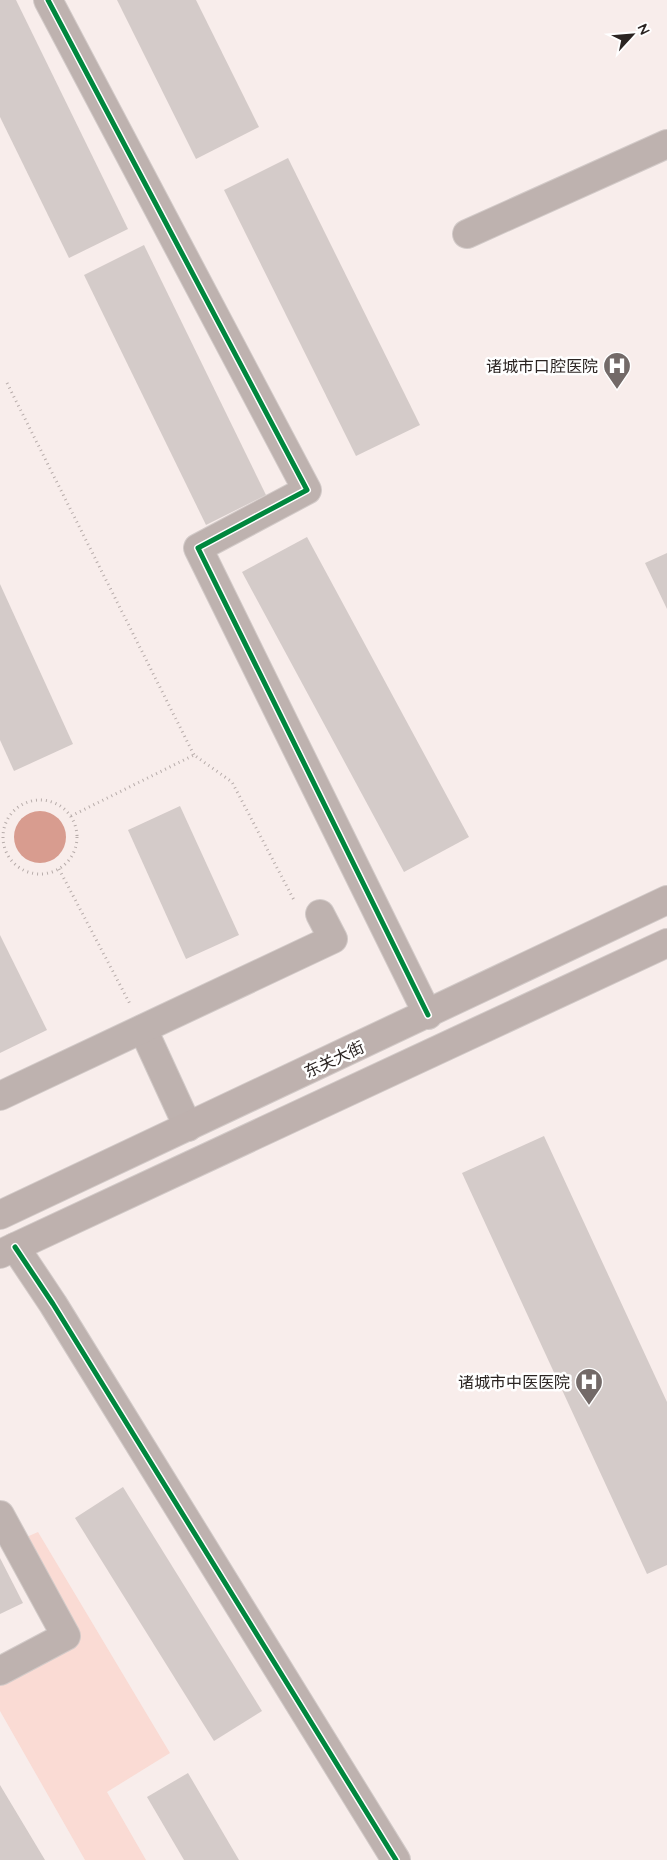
<svg xmlns="http://www.w3.org/2000/svg" width="667" height="1860" font-family="Quicksand,'Noto Sans SC',sans-serif">
  <style>
    .green { fill: #fadbd4 }
    .water { fill: #d89c8f }
    .building { fill: #d4cbc9 }
    .lines { fill: none; stroke-linecap: round; stroke-linejoin: round }
    .minor-casing { stroke: #d2cac8; stroke-width: 30 }
    .tertiary-casing { stroke: #d2cac8; stroke-width: 30 }
    .secondary-casing { stroke: #d2cac8; stroke-width: 30 }
    .path { stroke: #b7acaa; stroke-width: 3; stroke-dasharray: 1 4; stroke-linecap: butt }
    .minor { stroke: #beb2af; stroke-width: 28 }
    .tertiary { stroke: #beb2af; stroke-width: 28 }
    .secondary { stroke: #beb1ae; stroke-width: 28 }
    .cycleway-casing { stroke: #fff; stroke-width: 8 }
    .cycleway { stroke: #00873e; stroke-width: 5 }
    .labels { text-anchor: middle; stroke-width: 5; stroke-linejoin: round; paint-order: stroke }
    .poi-label { font-size: 16px; fill: #2b2422; stroke: #fff; text-anchor: end }
    .street-label { font-size: 16px; fill: #2b2422; stroke: #fff }
  </style>
  <rect width="100%" height="100%" fill="#f8edeb"/>
  <polygon class="green" points="38,1532 170,1753 107,1792 146,1860 85,1860 0,1711 0,1671 66,1636 15,1542"/>
  <circle class="water" cx="40" cy="837" r="26"/>
  <g class="building">
    <polygon points="0,0 16,0 128,229 69,258 0,117"/>
    <polygon points="117,0 196,0 259,127 196,159"/>
    <polygon points="288,158 420,425 356,456 224,190"/>
    <polygon points="144,245 266,495 206,525 84,275"/>
    <polygon points="307,537 469,837 404,872 242,572"/>
    <polygon points="667,553 667,609 645,563"/>
    <polygon points="0,584 73,744 14,771 0,740"/>
    <polygon points="180,806 239,935 186,959 128,830"/>
    <polygon points="0,935 47,1030 0,1053"/>
    <polygon points="544,1136 667,1402 667,1565 647,1574 462,1173"/>
    <polygon points="123,1487 262,1711 214,1741 75,1518"/>
    <polygon points="0,1558 23,1603 0,1614"/>
    <polygon points="188,1773 239,1860 184,1860 147,1797"/>
    <polygon points="0,1785 45,1860 0,1860"/>
  </g>
  <g class="lines">
    <defs>
      <g id="minor">
        <polyline points="48,0 307,490 198,548 428,1015"/>
        <polyline points="467,234 667,144"/>
        <polyline points="143,1029 188,1127"/>
        <polyline points="0,1096 333,939 320,914"/>
        <polyline points="0,1515 66,1636 0,1671"/>
      </g>
      <polyline id="tertiary" points="15,1247 53,1304 396,1860"/>
      <g id="secondary">
        <polyline points="0,1215 667,900"/>
        <polyline points="0,1254 667,943"/>
      </g>
    </defs>
    <use href="#minor" class="minor-casing"/>
    <use href="#tertiary" class="tertiary-casing"/>
    <use href="#secondary" class="secondary-casing"/>
    <g class="path">
      <polyline points="7,383 194,755"/>
      <circle cx="40" cy="837" r="37"/>
      <polyline points="71,816 194,755 232,782 295,902"/>
      <polyline points="59,869 130,1004"/>
    </g>
    <use href="#minor" class="minor"/>
    <use href="#tertiary" class="tertiary"/>
    <use href="#secondary" class="secondary"/>
    <defs>
      <g id="cycleway">
        <polyline points="48,0 307,490 198,548 428,1015"/>
        <polyline points="15,1247 53,1304 396,1860"/>
      </g>
    </defs>
    <use href="#cycleway" class="cycleway-casing"/>
    <use href="#cycleway" class="cycleway"/>
  </g>
  <defs>
    <symbol id="hospital-pin" viewBox="-11 -11 22 30"><path d="M0 17L-7.5 6A9.5 9.5 0 1 1 7.5 6Z" fill="#736a68" stroke="#fff"/><path d="M-5-5h3v3.5h4V-5h3V5h-3V1.5h-4V5h-3Z" fill="#fff"/></symbol>
  </defs>
  <g fill-rule="evenodd">
    <use href="#hospital-pin" x="601" y="350" width="32" height="43"/>
    <use href="#hospital-pin" x="573" y="1366" width="32" height="43"/>
  </g>
  <g class="labels">
    <g class="poi-label">
      <text x="598" y="372">诸城市口腔医院</text>
      <text x="570" y="1388">诸城市中医医院</text>
    </g>
    <g class="street-label">
      <text transform="translate(334 1059) rotate(-25)" y="6">东关大街</text>
    </g>
  </g>
  <g transform="translate(632 35) rotate(64)" stroke="#ffffff" stroke-width="4" paint-order="stroke">
  <path d="M0-4L9 19L0 12L-9 19Z" fill="#2b2422"/>
  <text y="-8" font-size="14" font-weight="bold" text-anchor="middle" fill="#2b2422">N</text>
  </g>
</svg>
